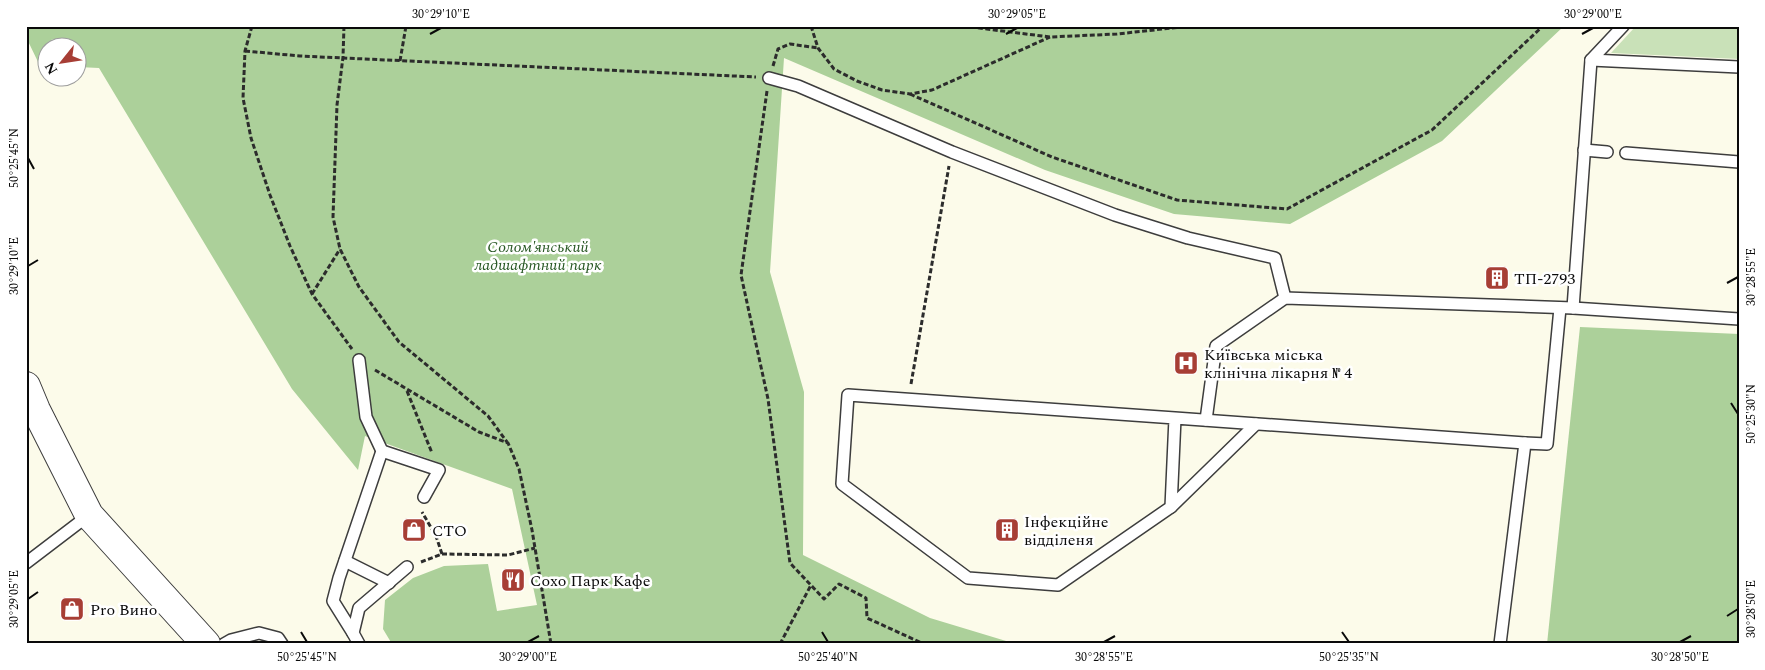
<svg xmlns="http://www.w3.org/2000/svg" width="1765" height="670" font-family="Spectral,serif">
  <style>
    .green { fill: #c9e1b8 }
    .forest { fill: #acd09a }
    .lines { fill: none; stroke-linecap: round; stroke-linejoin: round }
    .service-casing { stroke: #3d3d3d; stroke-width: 14 }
    .tertiary-casing { stroke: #3d3d3d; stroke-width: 30 }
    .path { stroke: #2c2c2c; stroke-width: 3; stroke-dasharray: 5 2.5; stroke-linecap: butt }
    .service { stroke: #fff; stroke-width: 11 }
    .tertiary { stroke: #fff; stroke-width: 28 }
    .ticks { fill: none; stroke: #0a0a0a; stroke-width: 2 }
    .labels { text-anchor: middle; stroke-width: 5; stroke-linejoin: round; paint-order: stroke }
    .park-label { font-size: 16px; font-style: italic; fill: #285824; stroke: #fff }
    .poi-label { font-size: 16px; fill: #0a0a0a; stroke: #fff; text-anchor: start }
    .neatline { fill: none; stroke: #0a0a0a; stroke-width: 2 }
    .ticks-label { font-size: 12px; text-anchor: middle; fill: #0a0a0a }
  </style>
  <rect width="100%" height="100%" fill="#fcfbea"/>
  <polygon class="green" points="1636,26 1739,26 1739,59 1611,53"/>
  <g class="forest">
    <polygon points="26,26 1564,26 1442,141 1290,224 1174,214 1045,170 784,58 770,272 804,392 803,555 930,618 1016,644 392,644 383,629 385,600 413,578 444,566 488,564 497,611 537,605 512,489 365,436 358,470 292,389 99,68 78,67 78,48 48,48 47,66 40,66 26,37"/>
    <polygon points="1580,327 1739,334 1739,644 1547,644"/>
  </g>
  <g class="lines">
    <defs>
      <g id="service">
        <polyline points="1591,60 1739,67"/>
        <polyline points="769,78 798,86 952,152 1115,215 1188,238 1275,258 1285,298"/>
        <polyline points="1584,150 1607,152"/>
        <polyline points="1626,153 1739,162"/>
        <polyline points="1573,308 1591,60 1623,26"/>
        <polyline points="359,360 366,417 382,451"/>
        <polyline points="1175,418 848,395 842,484 968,578 1058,585 1171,507 1175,418 1525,443"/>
        <polyline points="1206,420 1216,346 1285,298 1573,308 1739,319"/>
        <polyline points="1171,507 1256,424"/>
        <polyline points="345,561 389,583"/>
        <polyline points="26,563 89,515"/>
        <polyline points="353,633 333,601 339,578 382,451 439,470 424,497"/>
        <polyline points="224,644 231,640 259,633 278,638 282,644"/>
        <polyline points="359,644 353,633 359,608 407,567"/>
        <polyline points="1500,644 1525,443 1547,444 1560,308"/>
      </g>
      <polyline id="tertiary" points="26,386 36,410 89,515 206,644"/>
    </defs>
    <use href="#service" class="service-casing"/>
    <use href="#tertiary" class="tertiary-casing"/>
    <g class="path">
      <polyline points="252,26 245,51 243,98 251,138 270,195 290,246 312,294 352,349"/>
      <polyline points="344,26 343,57 337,105 333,217 340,249 359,287 399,342 488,416 507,442"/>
      <polyline points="811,26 818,48 834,69 857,81 882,90 910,94 932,90 1050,37"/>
      <polyline points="963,26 1050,37 1117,34 1190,26"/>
      <polyline points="245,51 300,56 756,77"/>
      <polyline points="400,61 406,26"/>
      <polyline points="773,66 778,49 790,44 818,48"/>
      <polyline points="767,91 741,275 768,399 790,563 824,599 839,584 866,598 867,618 924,644"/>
      <polyline points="910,94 1052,157 1177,200 1287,209 1432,130 1543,26"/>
      <polyline points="312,294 340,249"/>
      <polyline points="375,370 479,432 508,443 519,469 532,530 551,644"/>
      <polyline points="911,384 949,166"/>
      <polyline points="407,391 432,453"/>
      <polyline points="442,554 508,555 535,548"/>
      <polyline points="421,562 442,554 436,536 422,512"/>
      <polyline points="780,644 811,585"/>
    </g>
    <use href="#service" class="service"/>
    <use href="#tertiary" class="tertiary"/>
  </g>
  <path class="ticks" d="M430,34L441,28M1006,34L1017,28M1582,34L1593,28M28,158L34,169M28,266L38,260M1727,283L1738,277M1731,403L1738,414M28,599L38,592M1727,616L1738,609M301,632L307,642M822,632L828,642M1342,632L1349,642M528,642L539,636M1104,642L1115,636M1680,642L1691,636"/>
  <defs>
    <symbol id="building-square" viewBox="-11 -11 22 22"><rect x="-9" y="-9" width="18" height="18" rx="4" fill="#a73e35" stroke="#fff"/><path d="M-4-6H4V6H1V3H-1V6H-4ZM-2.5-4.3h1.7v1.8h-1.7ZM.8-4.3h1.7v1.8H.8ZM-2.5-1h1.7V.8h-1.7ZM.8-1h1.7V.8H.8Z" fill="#fff"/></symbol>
    <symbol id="hospital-square" viewBox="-11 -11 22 22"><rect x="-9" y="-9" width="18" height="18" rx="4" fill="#a73e35" stroke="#fff"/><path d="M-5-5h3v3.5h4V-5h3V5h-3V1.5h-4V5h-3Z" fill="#fff"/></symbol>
    <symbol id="shop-square" viewBox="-11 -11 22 22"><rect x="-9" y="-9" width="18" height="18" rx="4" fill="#a73e35" stroke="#fff"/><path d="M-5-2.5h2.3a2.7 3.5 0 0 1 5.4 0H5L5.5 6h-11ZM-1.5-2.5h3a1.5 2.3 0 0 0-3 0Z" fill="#fff"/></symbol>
    <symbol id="restaurant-square" viewBox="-11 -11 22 22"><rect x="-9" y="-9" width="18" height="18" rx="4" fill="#a73e35" stroke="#fff"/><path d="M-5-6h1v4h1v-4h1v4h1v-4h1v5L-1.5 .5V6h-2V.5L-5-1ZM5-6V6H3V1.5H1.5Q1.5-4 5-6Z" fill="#fff"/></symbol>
  </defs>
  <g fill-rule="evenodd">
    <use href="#building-square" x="1483" y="264" width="28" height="28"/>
    <use href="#hospital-square" x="1172" y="349" width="28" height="28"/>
    <use href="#shop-square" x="400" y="516" width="28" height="28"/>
    <use href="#building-square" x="993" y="516" width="28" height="28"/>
    <use href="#restaurant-square" x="499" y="566" width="28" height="28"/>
    <use href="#shop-square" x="58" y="595" width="28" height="28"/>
  </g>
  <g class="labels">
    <g class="park-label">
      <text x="538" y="252">Солом'янський<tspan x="538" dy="18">ладшафтний парк</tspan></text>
    </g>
    <g class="poi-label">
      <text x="1514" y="284">ТП-2793</text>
      <text x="1204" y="360">Київська міська<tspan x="1204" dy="18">клінічна лікарня № 4</tspan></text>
      <text x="1024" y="527">Інфекційне<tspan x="1024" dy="18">відділеня</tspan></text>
      <text x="432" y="536">СТО</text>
      <text x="530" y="586">Сохо Парк Кафе</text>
      <text x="90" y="615">Pro Вино</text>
    </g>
  </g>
  <rect width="1765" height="670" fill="none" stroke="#ffffff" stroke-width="55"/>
  <g transform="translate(62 62) rotate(240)"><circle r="24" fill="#ffffff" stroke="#9d9d9d"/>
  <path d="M0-4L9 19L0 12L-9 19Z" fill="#a73e35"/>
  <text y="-8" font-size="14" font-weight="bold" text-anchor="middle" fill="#0a0a0a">N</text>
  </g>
  <rect x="28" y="28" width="1710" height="614" class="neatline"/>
  <g class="ticks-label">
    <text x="441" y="18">30°29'10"E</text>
    <text x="1017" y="18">30°29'05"E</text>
    <text x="1593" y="18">30°29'00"E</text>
    <text transform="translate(14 158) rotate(-90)" y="4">50°25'45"N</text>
    <text transform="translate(14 266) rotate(-90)" y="4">30°29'10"E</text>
    <text transform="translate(1751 277) rotate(-90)" y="4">30°28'55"E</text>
    <text transform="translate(1751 414) rotate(-90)" y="4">50°25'30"N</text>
    <text transform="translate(14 599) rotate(-90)" y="4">30°29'05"E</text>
    <text transform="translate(1751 609) rotate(-90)" y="4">30°28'50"E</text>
    <text x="307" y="661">50°25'45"N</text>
    <text x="528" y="661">30°29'00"E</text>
    <text x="828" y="661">50°25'40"N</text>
    <text x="1104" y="661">30°28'55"E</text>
    <text x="1349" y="661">50°25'35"N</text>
    <text x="1680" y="661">30°28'50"E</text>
  </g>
</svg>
